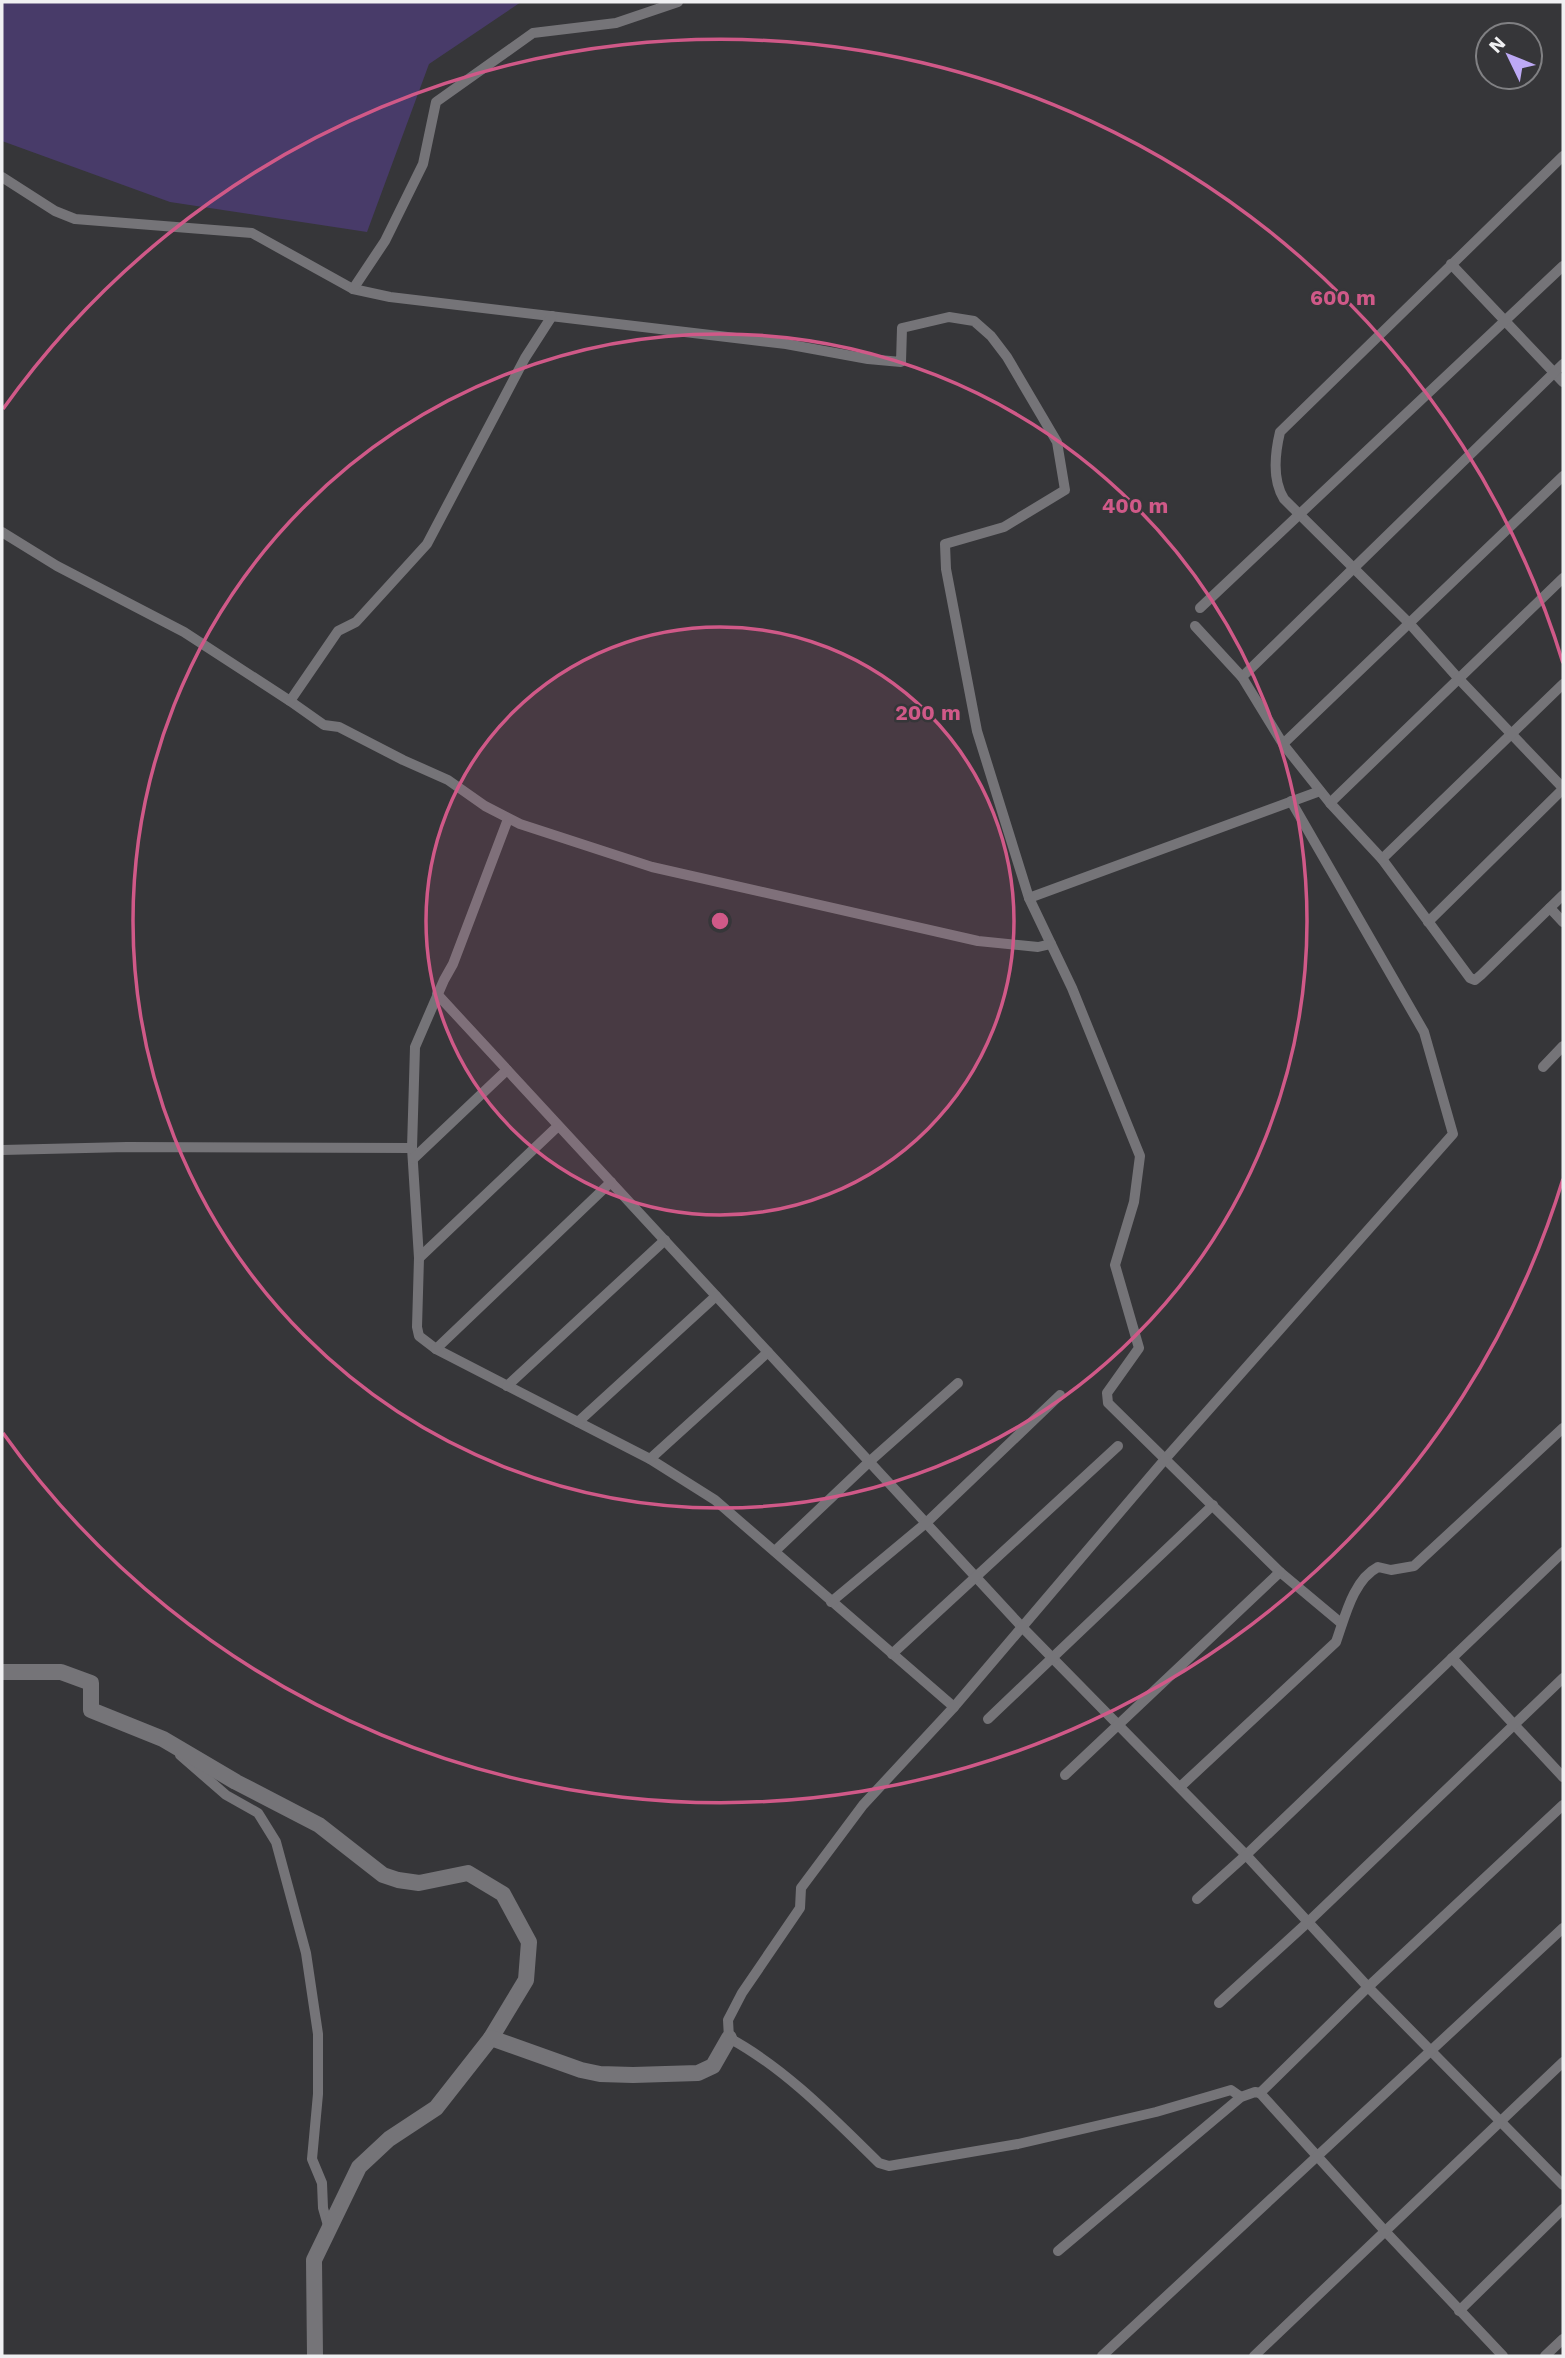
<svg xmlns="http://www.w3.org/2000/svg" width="1565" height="2358" font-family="'Work Sans',sans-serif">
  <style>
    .green { fill: #483b69 }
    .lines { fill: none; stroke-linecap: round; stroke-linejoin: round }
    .street { stroke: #757478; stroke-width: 10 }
    .secondary { stroke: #757478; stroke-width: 16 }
    .ring { fill: none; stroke: #d05988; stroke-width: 3.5 }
    .centre { fill: #d05988; stroke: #363639; stroke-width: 3.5 }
    .ring-label { font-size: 21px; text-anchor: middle; font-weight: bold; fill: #d05988; stroke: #363639; stroke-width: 5; stroke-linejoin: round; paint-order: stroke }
  </style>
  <rect width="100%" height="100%" fill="#363639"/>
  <polygon class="green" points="2,2 521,2 429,64 367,232 170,202 2,141"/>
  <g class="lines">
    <g class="street">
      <path d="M1563,156L1280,432C1275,453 1272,480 1284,499L1409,623L1458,678L1563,788"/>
      <polyline points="2,177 55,211 75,219 252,233 353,289 390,297 786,344 868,359 901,362 902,328 949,317 974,321 991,336 1007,357 1057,442 1065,490 1004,527 945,544 946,569 977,731 1029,898 1072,988 1140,1156 1134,1202 1115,1265 1139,1348 1107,1393 1108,1403 1280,1572 1341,1623"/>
      <polyline points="1451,264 1563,382"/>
      <polyline points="353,289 385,241 423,164 436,102 533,33 616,23 678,2"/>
      <polyline points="2,532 57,566 184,632 290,701 324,725 339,727 403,760 448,780 485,806 520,824 652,867 978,941 1038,947 1051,944"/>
      <polyline points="1200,608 1563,266"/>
      <polyline points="1195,626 1242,677 1283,744 1330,803 1382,859 1470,978 1475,980 1481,975 1563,895"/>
      <polyline points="1242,677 1563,364"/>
      <polyline points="290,701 338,631 356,622 427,544 525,358 552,316"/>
      <polyline points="1283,744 1563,476"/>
      <polyline points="1330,803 1563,578"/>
      <polyline points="508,819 453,964 444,980 415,1047 412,1148 419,1258 417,1327 419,1336 436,1349 650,1459 715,1500 954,1707"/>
      <polyline points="1382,859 1563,684"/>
      <polyline points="1029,898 1320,791"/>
      <polyline points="1550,908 1563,922"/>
      <polyline points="1428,922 1563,789"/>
      <polyline points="437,994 1022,1627 1246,1855 1368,1987 1563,2185"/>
      <polyline points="1543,1067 1563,1046"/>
      <polyline points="2,1150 127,1147 412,1148"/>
      <polyline points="413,1159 507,1070"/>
      <polyline points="419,1258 558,1126"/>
      <polyline points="436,1349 611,1182"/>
      <polyline points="507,1386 665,1240"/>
      <polyline points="578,1422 716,1296"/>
      <polyline points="650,1459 768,1352"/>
      <polyline points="775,1551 869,1462 958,1383"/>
      <polyline points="831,1602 926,1523 1060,1395"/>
      <polyline points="892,1654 1118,1446"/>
      <polyline points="1452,1658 1563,1777"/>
      <polyline points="988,1719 1213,1505"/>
      <polyline points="180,1755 226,1795 258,1813 276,1842 306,1953 318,2034 318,2094 312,2159 322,2183 323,2208 329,2229"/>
      <polyline points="1065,1775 1280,1572"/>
      <path d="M1180,1787L1336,1642C1345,1617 1353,1580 1378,1567L1391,1570L1414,1566L1563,1428"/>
      <polyline points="1197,1899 1246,1855 1563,1552"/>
      <polyline points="1219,2003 1307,1923 1563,1678"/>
      <polyline points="1260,2093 1384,2230 1503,2356"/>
      <path d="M1241,2097L1231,2090L1156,2112L1018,2144L889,2166L879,2163C834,2119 785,2068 729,2038L728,2020L742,1993L800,1908L801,1888L863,1805L954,1707L1166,1458L1453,1134L1424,1032L1291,801"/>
      <polyline points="1058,2251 1241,2097 1255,2092 1260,2093 1368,1987 1563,1805"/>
      <polyline points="1459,2311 1563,2209"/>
      <polyline points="1102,2356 1563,1928"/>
      <polyline points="1254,2356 1563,2062"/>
      <polyline points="1545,2356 1563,2339"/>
    </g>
    <g class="secondary">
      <polyline points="2,1672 61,1672 91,1683 91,1710 163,1739 236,1782 319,1825 383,1875 398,1880 419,1883 468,1873 503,1894 529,1942 526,1980 491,2038"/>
      <polyline points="315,2356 314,2260 359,2167 389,2139 436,2108 491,2038 581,2070 600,2074 633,2075 698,2073 713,2066 729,2038"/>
    </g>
  </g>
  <circle cx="720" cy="921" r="294" fill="#d05988" fill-opacity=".12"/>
  <g class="ring">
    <circle cx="720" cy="921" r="294"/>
    <circle cx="720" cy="921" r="587"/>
    <path d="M1563 1179A881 881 0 0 1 3 1433M3 409A881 881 0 0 1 1563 663"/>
  </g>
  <circle cx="720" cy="921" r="10" class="centre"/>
  <g class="ring-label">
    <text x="1343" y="305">600 m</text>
    <text x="1135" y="513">400 m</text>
    <text x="928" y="720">200 m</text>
  </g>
  <rect width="1565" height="2358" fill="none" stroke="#f0f0f2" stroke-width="7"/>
  <g transform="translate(1509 56) rotate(313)"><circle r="33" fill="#363639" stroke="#808083" stroke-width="2"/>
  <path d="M0-5L12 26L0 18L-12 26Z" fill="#bda9f5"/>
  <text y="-10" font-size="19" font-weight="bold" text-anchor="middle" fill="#f0f0f2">N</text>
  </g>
</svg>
